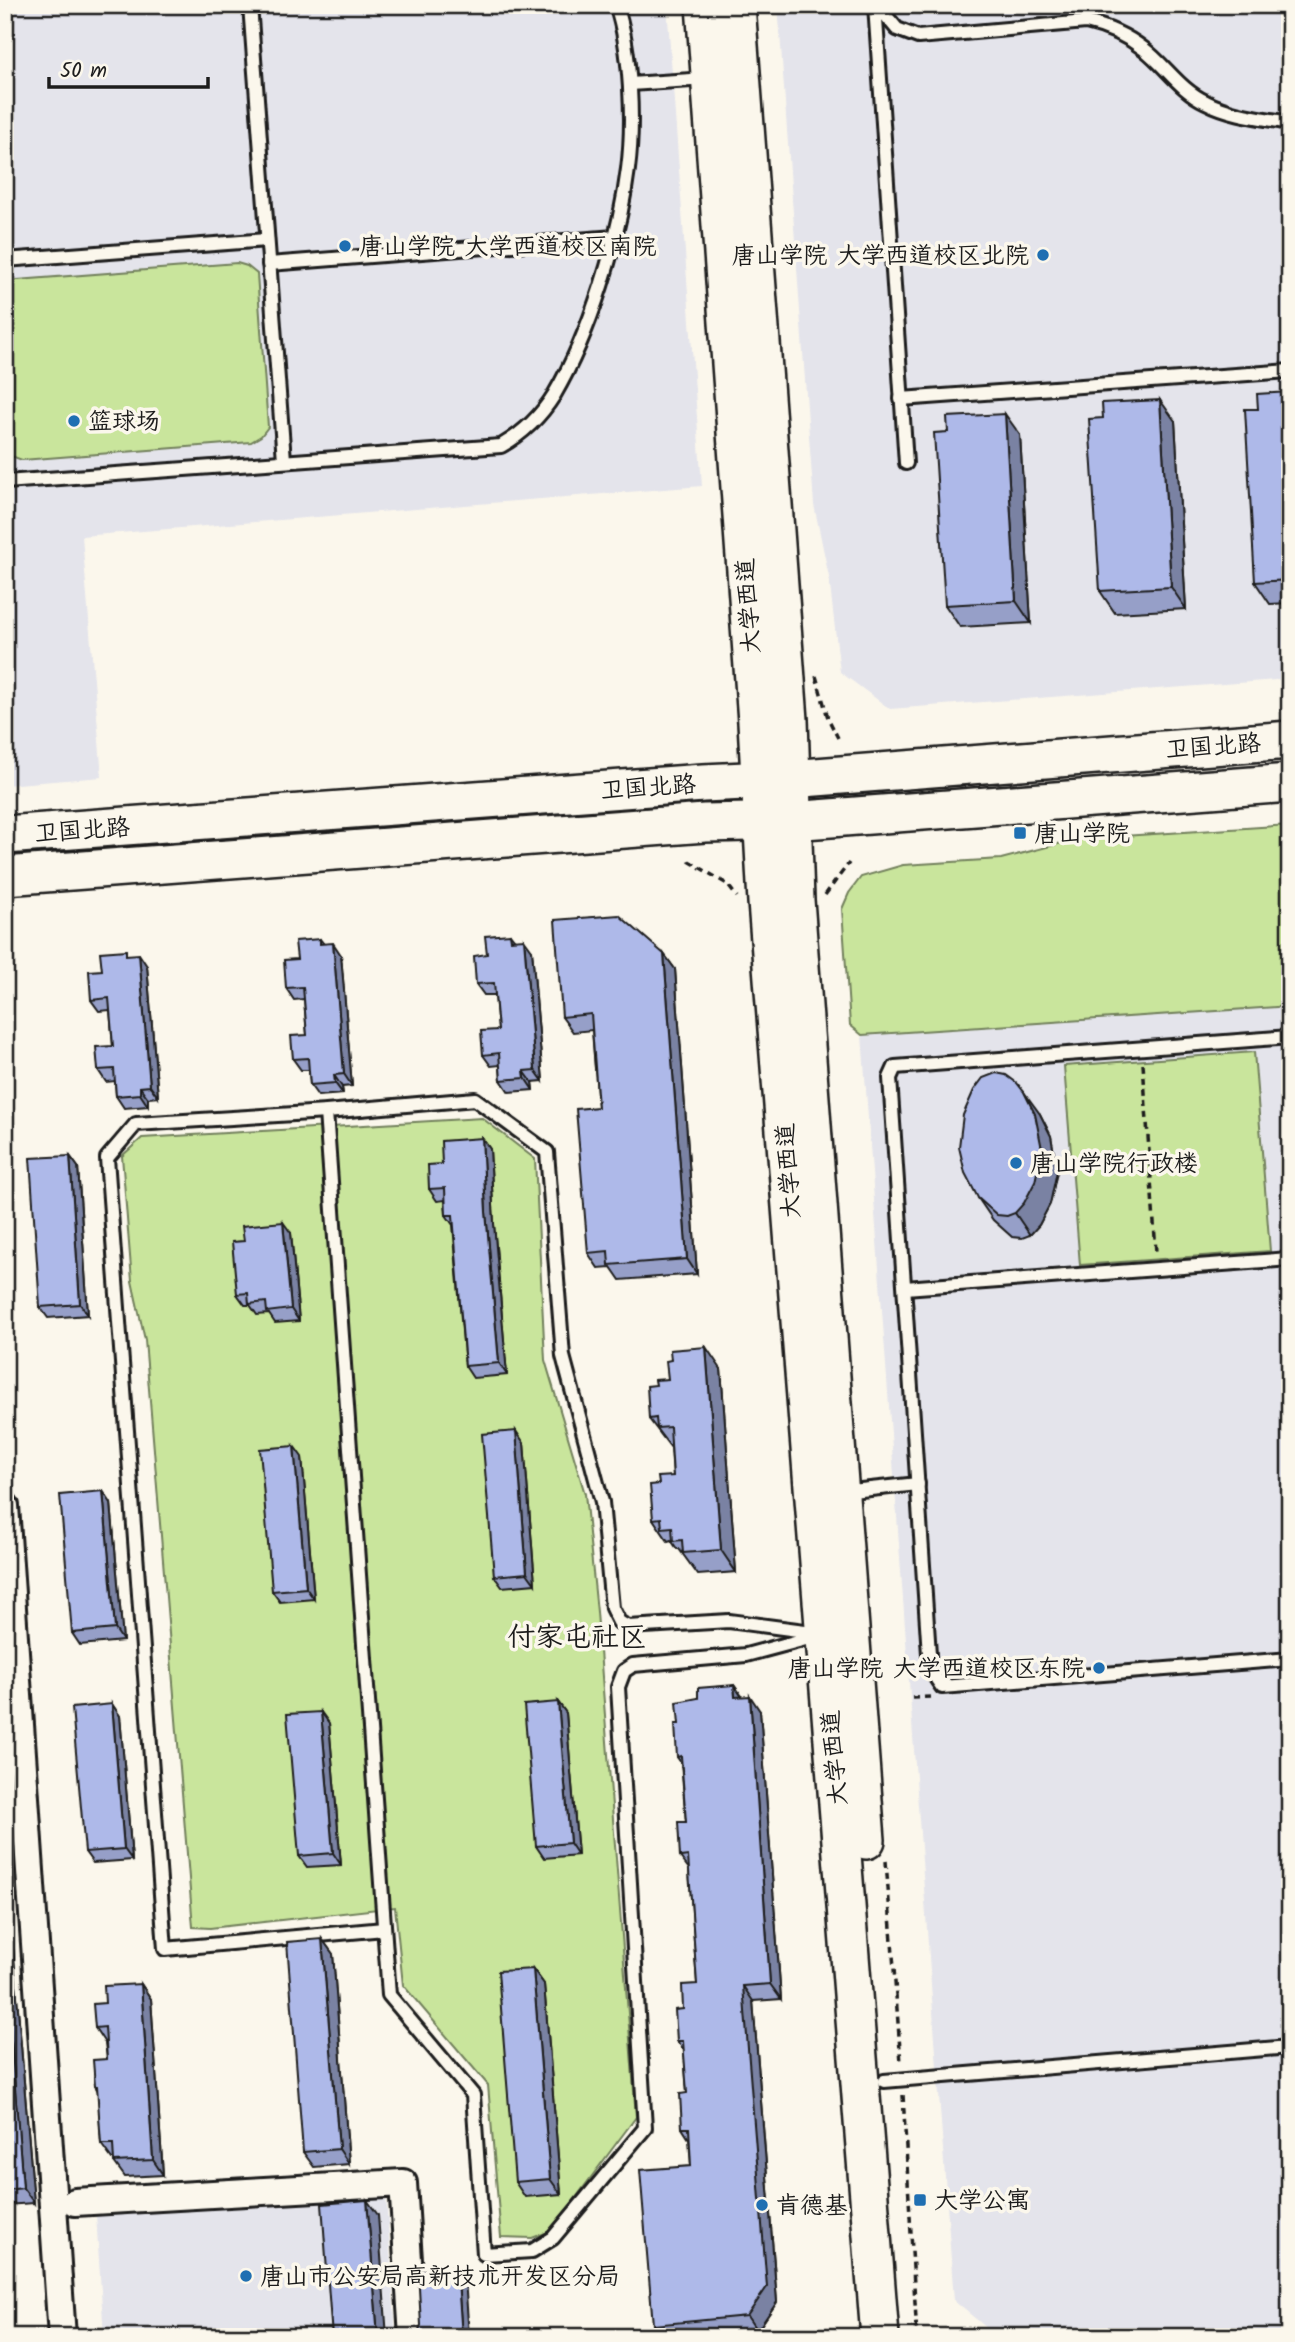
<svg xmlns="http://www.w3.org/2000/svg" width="1295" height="2342" font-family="Kalam,'LXGW WenKai TC',sans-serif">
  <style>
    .built { fill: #e4e4eb }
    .green { fill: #c9e59c; stroke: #72805c; stroke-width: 2 }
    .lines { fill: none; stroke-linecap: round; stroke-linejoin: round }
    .lane-casing { stroke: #1c1c1c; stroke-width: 18 }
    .street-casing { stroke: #1c1c1c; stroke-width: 32 }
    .secondary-casing { stroke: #1c1c1c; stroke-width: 42 }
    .path { stroke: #1c1c1c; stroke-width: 3.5; stroke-dasharray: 7 5; stroke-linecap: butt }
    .lane { stroke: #fbf7ec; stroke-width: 12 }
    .street { stroke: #fbf7ec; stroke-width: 26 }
    .secondary { stroke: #fbf7ec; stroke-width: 37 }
    .wall { fill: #969fc8; stroke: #1c1c1c; stroke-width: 2 }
    .shaded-wall { fill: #7a82a3; stroke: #1c1c1c; stroke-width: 2 }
    .building { fill: #aeb9e9; stroke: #1c1c1c; stroke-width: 2 }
    .poi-dot { fill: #1f6fb2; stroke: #fbf7ec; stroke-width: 2.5 }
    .labels { text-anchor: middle; stroke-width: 7; stroke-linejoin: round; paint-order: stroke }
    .poi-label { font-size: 24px; fill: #1c1c1c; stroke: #fbf7ec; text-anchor: start }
    .street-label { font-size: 24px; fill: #1c1c1c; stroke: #fbf7ec }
    .quarter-label { font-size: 28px; fill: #1c1c1c; stroke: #fbf7ec }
  </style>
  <rect width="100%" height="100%" fill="#fbf7ec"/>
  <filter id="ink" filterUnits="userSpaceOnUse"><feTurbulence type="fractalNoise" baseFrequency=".0143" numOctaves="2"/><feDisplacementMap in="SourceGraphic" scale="14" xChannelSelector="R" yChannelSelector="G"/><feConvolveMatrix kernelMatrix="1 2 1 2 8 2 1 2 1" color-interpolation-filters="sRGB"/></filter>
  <g filter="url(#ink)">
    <g class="built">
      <polygon points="5,5 667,5 702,486 82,536 102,777 5,785"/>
      <polygon points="778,5 1290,5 1290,679 890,709 840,672 829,577 814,505"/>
      <polygon points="1290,1006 1290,2334 1245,2337 998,2337 954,2301 862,1035"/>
      <polygon points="386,2195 396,2337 104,2337 96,2215"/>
    </g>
    <g class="green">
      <polygon points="237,263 247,266 257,274 268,427 261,436 251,442 22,460 11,456 5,449 5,281"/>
      <polygon points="1290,825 1290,1006 862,1035 850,1025 842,909 849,893 861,877 903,865 1001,859 1077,839"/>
      <polygon points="1254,1052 1270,1251 1080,1265 1064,1066"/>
      <polygon points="482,1118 535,1159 545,1360 585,1494 597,1612 636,2117 551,2231 532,2238 501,2237 488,2085 403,1985 395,1907 210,1928 193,1927 145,1340 132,1281 122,1156 142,1138"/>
    </g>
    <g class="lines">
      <defs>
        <g id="lane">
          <polyline points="250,5 284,460"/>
          <polyline points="875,5 906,463"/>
          <path d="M877,5L897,29L918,37L1086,22C1108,27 1126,35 1144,49C1166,66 1180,90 1206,102C1231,115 1262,118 1290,123"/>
          <polyline points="630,84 707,79"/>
          <polyline points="5,260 267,240"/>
          <polyline points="269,264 615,237"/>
          <polyline points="901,399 1290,371"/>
          <path d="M5,482L501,446C522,434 541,416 554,395C590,334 619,240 628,169C634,123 631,49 616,5"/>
          <polyline points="1290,1037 895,1067 890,1078 930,1669 942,1687 1290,1659"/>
          <polyline points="326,1112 389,1995 473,2095 484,2254 532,2251 553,2238 645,2128 618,1687 624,1671 633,1665 746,1655 817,1636"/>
          <polyline points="905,1288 1290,1259"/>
          <polyline points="842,1492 918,1484"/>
          <polyline points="384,1929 165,1949 107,1158 136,1124 326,1112 475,1099 547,1152 563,1356 602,1502 612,1608 619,1622 628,1627 729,1621 820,1633"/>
          <polyline points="884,2081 1290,2047"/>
        </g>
        <g id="street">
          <polyline points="5,1506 62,2337"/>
          <polyline points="75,2202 403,2183 413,2337"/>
        </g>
        <g id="secondary">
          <polyline points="705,5 757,722 767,902 880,2337"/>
          <polyline points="736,5 789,720 795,900 866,1840"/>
          <polyline points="5,835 703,783 790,779 1290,740"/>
          <polyline points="5,876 705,823 791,821 1290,783"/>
        </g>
      </defs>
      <use href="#lane" class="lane-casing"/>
      <use href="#street" class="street-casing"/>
      <use href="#secondary" class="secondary-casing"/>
      <g class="path">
        <polyline points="816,676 828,718 838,738"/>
        <polyline points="689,861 727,884 737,897"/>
        <polyline points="825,895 849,863"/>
        <polyline points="1143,1064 1156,1252"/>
        <polyline points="912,1698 931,1697"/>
        <polyline points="886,1861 901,2063"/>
        <polyline points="903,2095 917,2337"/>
      </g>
      <use href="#lane" class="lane"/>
      <use href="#street" class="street"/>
      <use href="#secondary" class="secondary"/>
    </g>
    <g class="wall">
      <polygon points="1290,392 1290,603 1270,604 1255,582 1258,409"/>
      <polygon points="1103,418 1175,421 1186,609 1115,613 1100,591"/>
      <polygon points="948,432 1020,435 1031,623 960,627 945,605"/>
      <polygon points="510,934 514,939 532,950 543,1081 532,1082 533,1090 509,1092 501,1080 500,1065 491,1066 483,1055 498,1030 495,995 484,995 476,984 487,954"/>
      <polygon points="320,939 324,944 341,955 352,1086 342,1087 343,1094 318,1096 310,1085 309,1070 301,1070 293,1059 307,1035 304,999 294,1000 286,988 297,959"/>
      <polygon points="664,954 675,969 697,1274 620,1280 611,1267 598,1268 588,1253 598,1107 592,1030 573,1032 562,1017"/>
      <polygon points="129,955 147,966 158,1097 148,1098 148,1106 124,1108 116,1096 115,1081 106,1082 98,1070 113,1046 110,1010 99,1011 91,1000 102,970"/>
      <polygon points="1040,1114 1051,1136 1057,1171 1050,1204 1039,1225 1030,1235 1022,1238 1012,1237 993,1220 978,1198"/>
      <polygon points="482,1138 490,1149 494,1224 507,1375 473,1378 465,1366 453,1225 446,1215 445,1200 437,1201 429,1189 442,1164"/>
      <polygon points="70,1156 78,1167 88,1315 48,1318 40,1307"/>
      <polygon points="291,1233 299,1321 275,1323 269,1314 257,1315 250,1305 245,1305 237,1294 244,1241"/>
      <polygon points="721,1369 736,1572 698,1575 679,1549 677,1549 671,1540 668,1541 653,1519 659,1484 673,1476 671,1448 649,1419 656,1385 668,1379"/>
      <polygon points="524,1443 535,1584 502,1587 494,1576"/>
      <polygon points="302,1457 314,1599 280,1602 272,1591"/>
      <polygon points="111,1503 123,1641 80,1645 72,1633"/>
      <polygon points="734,1685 742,1696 760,1711 781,1999 753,2001 777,2302 757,2331 693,2337 661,2337 653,2325 691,2166 689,2139 682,2128 687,2093 684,2050 677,2041 683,2009 697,1984 689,1869 680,1857 686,1822 681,1763 677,1757 679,1724 698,1698"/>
      <polygon points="558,1702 566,1713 578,1855 544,1858 536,1846"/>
      <polygon points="112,1704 120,1716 132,1860 93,1863 85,1852"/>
      <polygon points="329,1723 341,1865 307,1867 299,1856"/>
      <polygon points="5,1851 34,2203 5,2205"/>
      <polygon points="322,1939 333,1954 349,2164 314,2167 303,2152"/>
      <polygon points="533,1969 544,1984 561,2194 525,2197 515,2182"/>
      <polygon points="141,1984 151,1999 163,2175 125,2177 114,2162 114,2159 112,2159 101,2144 98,2091 95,2086 107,2059 105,2043 95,2028 105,2003"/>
    </g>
    <g class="shaded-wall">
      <polygon points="1160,400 1175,421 1186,609 1171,587"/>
      <polygon points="1005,414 1020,435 1031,623 1016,601"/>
      <polygon points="524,939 532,950 543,1081 535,1070"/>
      <polygon points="333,943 341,955 352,1086 344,1074"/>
      <polygon points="139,954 147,966 158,1097 150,1086"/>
      <polygon points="664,954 675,969 697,1274 687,1259"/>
      <polygon points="524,1071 532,1082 533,1090 525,1078"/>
      <polygon points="334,1075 342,1087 343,1094 335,1083"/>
      <polygon points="140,1087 148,1098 148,1106 140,1094"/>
      <polygon points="1024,1092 1040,1114 1051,1136 1057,1171 1050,1204 1039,1225 1030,1235 1015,1213"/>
      <polygon points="482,1138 490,1149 494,1224 507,1375 499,1363 486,1212"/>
      <polygon points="70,1156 78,1167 88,1315 80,1304"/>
      <polygon points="283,1222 291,1233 299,1321 291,1309"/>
      <polygon points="706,1347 721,1369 736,1572 721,1550"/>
      <polygon points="516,1431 524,1443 535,1584 527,1573"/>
      <polygon points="294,1446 302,1457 314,1599 306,1588"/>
      <polygon points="103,1491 111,1503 123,1641 115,1629"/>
      <polygon points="734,1685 744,1700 735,1697"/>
      <polygon points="750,1696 760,1711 781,1999 770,1984"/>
      <polygon points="558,1702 566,1713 578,1855 570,1843"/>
      <polygon points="112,1704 120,1716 132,1860 124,1849"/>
      <polygon points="321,1712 329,1723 341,1865 333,1853"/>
      <polygon points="5,1851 34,2203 23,2188 5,1965"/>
      <polygon points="322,1939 333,1954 349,2164 339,2149"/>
      <polygon points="533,1969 544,1984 561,2194 550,2179"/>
      <polygon points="141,1984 151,1999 163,2175 153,2160"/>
      <polygon points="743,1986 753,2001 777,2302 757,2331 747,2316"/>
      <polygon points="367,2200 378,2215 387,2337 378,2337"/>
      <polygon points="457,2267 465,2278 469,2337 462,2337"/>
      <polygon points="5,2294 7,2326 5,2323"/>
    </g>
    <g class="building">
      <polygon points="1290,392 1290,580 1255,582 1245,409 1258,409 1257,394"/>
      <polygon points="1160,400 1171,587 1100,591 1089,419 1103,418 1102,403"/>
      <polygon points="1005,414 1016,601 945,605 934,433 948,432 947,417"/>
      <polygon points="619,915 664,954 687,1259 609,1265 608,1251 588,1253 576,1109 598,1107 591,1014 562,1017 555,920"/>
      <polygon points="510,934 511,940 524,939 535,1070 524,1071 525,1078 501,1080 499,1053 483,1055 481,1031 498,1030 494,983 476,984 474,956 487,954 485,936"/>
      <polygon points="320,939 320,944 333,943 344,1074 334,1075 335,1083 310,1085 308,1058 293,1059 291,1036 307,1035 303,987 286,988 284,960 297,959 295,941"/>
      <polygon points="126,950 126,955 139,954 150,1086 140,1087 140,1094 116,1096 114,1069 98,1070 96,1047 113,1046 109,998 91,1000 89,971 102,970 100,952"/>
      <polygon points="996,1073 1006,1075 1017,1083 1024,1092 1035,1114 1042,1149 1035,1182 1024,1203 1015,1213 1007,1216 997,1215 978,1198 965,1173 959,1147 963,1115 974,1090 983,1078"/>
      <polygon points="482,1138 486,1212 499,1363 465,1366 453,1215 446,1215 445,1188 429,1189 428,1165 442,1164 441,1141"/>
      <polygon points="70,1156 80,1304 40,1307 30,1158"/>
      <polygon points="283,1222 291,1309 267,1312 266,1302 249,1304 248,1293 237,1294 232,1242 244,1241 242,1226"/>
      <polygon points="706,1347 721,1550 683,1553 682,1540 673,1541 672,1527 662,1528 661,1518 653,1519 650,1485 659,1484 658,1477 673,1476 670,1427 657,1428 656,1418 649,1419 647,1386 656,1385 655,1380 668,1379 666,1361 671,1360 670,1350"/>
      <polygon points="516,1431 527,1573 494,1576 482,1434"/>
      <polygon points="294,1446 306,1588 272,1591 260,1449"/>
      <polygon points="103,1491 115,1629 72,1633 60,1495"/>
      <polygon points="734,1685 735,1697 750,1696 770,1984 743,1986 767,2287 747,2316 653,2325 640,2170 691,2166 689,2128 682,2128 680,2094 687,2093 683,2041 677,2041 675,2010 683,2009 682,1985 697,1984 688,1856 680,1857 678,1822 686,1822 681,1756 677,1757 675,1724 679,1724 677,1702 698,1698 698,1688"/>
      <polygon points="558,1702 570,1843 536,1846 524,1705"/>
      <polygon points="112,1704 124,1849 85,1852 72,1708"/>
      <polygon points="321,1712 333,1853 299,1856 287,1714"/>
      <polygon points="322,1939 339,2149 303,2152 287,1942"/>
      <polygon points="5,1965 23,2188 5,2190"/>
      <polygon points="533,1969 550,2179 515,2182 498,1971"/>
      <polygon points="141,1984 153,2160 114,2162 113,2144 101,2144 97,2086 95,2086 93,2060 107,2059 105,2027 95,2028 93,2004 105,2003 104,1986"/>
      <polygon points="367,2200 378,2337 332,2337 322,2204"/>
      <polygon points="457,2267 462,2337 422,2337 422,2334 418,2334 421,2325 418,2270"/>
    </g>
  </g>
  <g class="poi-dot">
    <circle cx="345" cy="246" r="7"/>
    <circle cx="1043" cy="255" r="7"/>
    <circle cx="74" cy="421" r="7"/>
    <rect x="1013" y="826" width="14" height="14" rx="3.5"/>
    <circle cx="1016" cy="1163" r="7"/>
    <circle cx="1099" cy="1668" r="7"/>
    <rect x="913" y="2193" width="14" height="14" rx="3.5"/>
    <circle cx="762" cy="2205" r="7"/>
    <circle cx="246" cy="2276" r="7"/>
  </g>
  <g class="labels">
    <g class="poi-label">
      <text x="359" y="254">唐山学院 大学西道校区南院</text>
      <text x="1029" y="263" text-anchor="end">唐山学院 大学西道校区北院</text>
      <text x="88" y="429">篮球场</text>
      <text x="1034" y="841">唐山学院</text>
      <text x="1030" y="1171">唐山学院行政楼</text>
      <text x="1085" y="1676" text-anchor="end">唐山学院 大学西道校区东院</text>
      <text x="934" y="2208">大学公寓</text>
      <text x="776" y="2213">肯德基</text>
      <text x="260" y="2284">唐山市公安局高新技术开发区分局</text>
    </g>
    <g class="street-label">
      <text transform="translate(748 606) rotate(-94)" y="8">大学西道</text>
      <text transform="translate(1213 746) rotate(-4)" y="8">卫国北路</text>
      <text transform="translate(648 787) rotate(-4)" y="8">卫国北路</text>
      <text transform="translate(82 830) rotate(-4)" y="8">卫国北路</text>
      <text transform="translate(788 1171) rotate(-94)" y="8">大学西道</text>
      <text transform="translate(834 1758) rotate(-95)" y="8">大学西道</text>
    </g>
    <g class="quarter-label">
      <text x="577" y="1646">付家屯社区</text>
    </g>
  </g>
  <rect width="1295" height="2342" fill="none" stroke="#fbf7ec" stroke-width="28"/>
  <rect x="14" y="14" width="1267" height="2314" fill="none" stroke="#1c1c1c" stroke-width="2.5" filter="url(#ink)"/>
  <path d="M49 77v10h159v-10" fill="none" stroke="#1c1c1c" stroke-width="3.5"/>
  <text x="60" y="77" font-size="21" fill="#1c1c1c" stroke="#fbf7ec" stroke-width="5" paint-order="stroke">50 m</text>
</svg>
